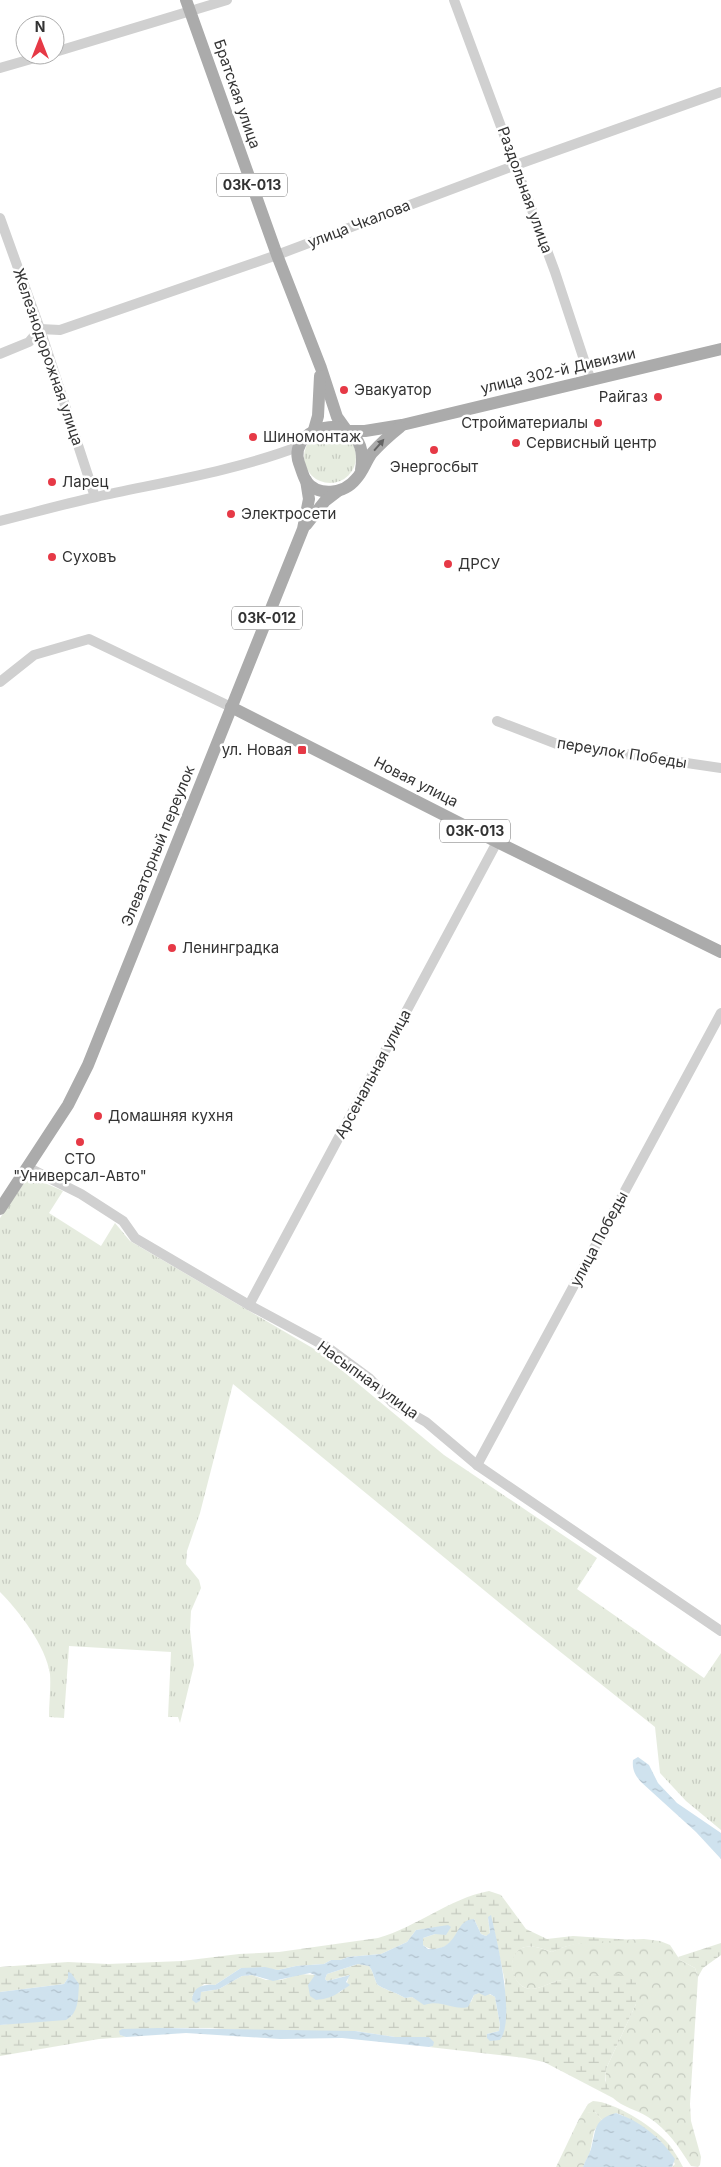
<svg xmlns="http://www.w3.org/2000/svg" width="721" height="2167" font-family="Inter,sans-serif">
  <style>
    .grass { fill: url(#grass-tufts) }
    .forest { fill: url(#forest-crowns) }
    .wetland { fill: url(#wetland-marsh); fill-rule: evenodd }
    .water { fill: url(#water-ripples) }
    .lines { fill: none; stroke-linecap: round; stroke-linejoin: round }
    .minor { stroke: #d0d0d0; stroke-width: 10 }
    .major { stroke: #ababab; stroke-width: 12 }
    .oneway { fill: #636363 }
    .poi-dot { fill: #e63946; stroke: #fff; stroke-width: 2 }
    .labels { text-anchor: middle; stroke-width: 5; stroke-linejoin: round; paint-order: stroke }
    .shield { fill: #fff; stroke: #707070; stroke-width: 1 }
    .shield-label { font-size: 14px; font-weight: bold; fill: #333 }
    .street-label { font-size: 15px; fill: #333; stroke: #fff }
    .poi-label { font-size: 15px; fill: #333; stroke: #fff; text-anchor: start }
  </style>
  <defs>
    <pattern id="grass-tufts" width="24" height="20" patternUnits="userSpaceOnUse" patternTransform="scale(1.25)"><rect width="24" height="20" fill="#e6ecdf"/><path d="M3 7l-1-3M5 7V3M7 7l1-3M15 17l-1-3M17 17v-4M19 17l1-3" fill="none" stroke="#c6cbc0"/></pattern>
    <pattern id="forest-crowns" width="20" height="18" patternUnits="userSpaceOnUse" patternTransform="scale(1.25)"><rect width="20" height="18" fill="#e6ecdf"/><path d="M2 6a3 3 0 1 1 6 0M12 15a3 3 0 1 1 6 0" fill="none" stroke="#c6cbc0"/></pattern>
    <pattern id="wetland-marsh" width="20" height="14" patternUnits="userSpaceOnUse" patternTransform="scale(1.25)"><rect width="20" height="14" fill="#e6ecdf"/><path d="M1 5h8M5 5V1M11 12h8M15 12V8" fill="none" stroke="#c6cbc0"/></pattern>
    <pattern id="water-ripples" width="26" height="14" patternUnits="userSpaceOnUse" patternTransform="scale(1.25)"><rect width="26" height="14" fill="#cfe2ee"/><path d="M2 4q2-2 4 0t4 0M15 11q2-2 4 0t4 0" fill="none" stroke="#b2c2cd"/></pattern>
  </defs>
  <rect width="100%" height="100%" fill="#fff"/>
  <g class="grass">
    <circle cx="330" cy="457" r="26"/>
    <path d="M29,1176L63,1191L49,1213L101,1246L115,1223L130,1241L321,1353L444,1455L597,1558L577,1589L704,1678L721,1653V1830L686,1801L660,1773L655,1727L529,1627L233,1384L200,1513L187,1551L186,1564L199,1580L201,1588L191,1611L190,1630L194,1665L180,1723L178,1717H168L171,1652L69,1646L64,1718L49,1717C49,1703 51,1688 50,1674C46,1646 19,1611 0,1592V1218Z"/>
  </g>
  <g class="forest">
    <path d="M644,1939L660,1941L670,1945L680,1960L695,1968L698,1977L690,2104L691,2121L701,2157L700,2165L698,2167L691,2166C679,2147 668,2130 648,2117C637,2110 622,2107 613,2098C605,2091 605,2079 606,2069L636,2004L619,1974C599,1977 577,1977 557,1981C549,1983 540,1989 531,1989C510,1988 504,1951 525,1947C534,1945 543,1949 552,1952C579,1938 614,1941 644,1939Z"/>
    <polygon points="591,2112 595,2112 602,2120 594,2131 590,2152 583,2167 556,2167 579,2119 584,2113"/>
  </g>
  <g class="wetland">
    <path d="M489,1891L501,1895L526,1929L547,1939L573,1936L633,1940C606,1942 576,1940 552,1952C543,1949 534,1945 525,1947C505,1951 510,1988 531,1989C539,1989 549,1983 557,1981C571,1978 604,1974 618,1974C625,1975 630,1978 636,1982V2004L606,2069L605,2080L613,2098L544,2062L525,2058L429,2047L433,2046L429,2037H395L355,2031H253L210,2028H159L120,2035L126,2037L99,2039L0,2056V2025L72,2016L68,1973V1978L64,1984L0,1992V1967L68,1962L108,1964L182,1961L239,1954L279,1952L378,1938C417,1927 448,1899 489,1891ZM488,1917L493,1925L505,1982L500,2040L487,2034L499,2031L500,2025L495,1997C489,1993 481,1991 474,1995L471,2002L439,2001L424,2004L412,1997L405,1998C398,1993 380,1988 377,1984C374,1978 373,1971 369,1966L358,1964L327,1974L325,1979L327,1981L349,1975L346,1987L339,1993L314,1978L315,1975L300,1974L281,1980H266L252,1975L242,1976L219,1989L201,1992L199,1996H192L204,1984L215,1985L241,1968H265L278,1970L296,1966L324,1964L331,1960H340L348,1957L381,1954L407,1942L416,1930L432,1928L435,1934L423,1938V1945C433,1953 447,1948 455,1938C456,1936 456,1933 458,1931C461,1926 470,1922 474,1919L481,1934L486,1936L490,1934Z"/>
    <polygon points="721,1943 721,1955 703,1968 698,1977 695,1968 680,1960 678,1957"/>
    <path d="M593,2101C615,2102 650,2125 665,2140C673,2148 678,2158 683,2167H672L675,2164L660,2140L622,2115L616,2113L602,2120L595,2112C588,2112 584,2113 579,2119L588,2104Z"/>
  </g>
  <g class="water">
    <path d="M638,1757L649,1765L658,1783L677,1803L721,1833V1859L696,1832L641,1782C635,1775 632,1770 633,1760Z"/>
    <path d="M491,1915C497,1940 516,2019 500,2040L490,2041L487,2038V2034L499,2031L500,2025L495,1997L490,1994L485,1996L479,1993L474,1995L468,2007C452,2011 443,1999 424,2005L412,1997L405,1998C398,1993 380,1988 377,1984C374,1978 373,1971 369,1966L358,1964L327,1974L325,1979L327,1981L350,1975L346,1982L350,1985C336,1994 334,1998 316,2000L310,1996L308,1985L315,1975L310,1973L273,1981L252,1975L242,1976L219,1989L201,1992L200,2001L196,2003L192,2000C193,1986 204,1984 215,1985L241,1968L265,1967L278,1970L296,1966L324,1964L331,1960H340L348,1957L381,1954L407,1942L416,1930L448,1925L451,1927L446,1935L435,1934L423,1938V1945L428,1949C461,1951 452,1920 474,1919L481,1934L486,1936L490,1933L488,1917Z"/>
    <path d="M68,1972L71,1973L79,1984C78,1998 79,2013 66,2020L0,2025V1992L64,1984L68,1978Z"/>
    <polygon points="159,2028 355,2031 395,2037 429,2037 434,2042 433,2046 429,2047 342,2038 280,2039 186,2033 126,2037 120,2035 119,2031 122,2029"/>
    <path d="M616,2113C640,2121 661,2138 675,2159L672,2167H583C585,2161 589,2155 591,2149C596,2131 593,2119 616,2113Z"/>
  </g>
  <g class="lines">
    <g class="minor">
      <polyline points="454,0 555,272 591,381"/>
      <polyline points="55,52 227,0"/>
      <polyline points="0,68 45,55"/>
      <polyline points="0,218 40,329 95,497"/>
      <polyline points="0,354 29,342 40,329 60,330 277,255 516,165 721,92"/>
      <path d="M0,521C32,513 64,504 96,497C164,482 235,471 300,446"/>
      <polyline points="0,682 34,655 89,639 231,707"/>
      <polyline points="497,721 557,744 721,768"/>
      <polyline points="27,1167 81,1194 123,1221 135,1238 249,1305 327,1347 369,1378 393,1403 426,1422 477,1465 721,1631"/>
      <polyline points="249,1305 497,842"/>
      <polyline points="477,1465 721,1013"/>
    </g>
    <g class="major">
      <polyline points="186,0 277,255 321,368 337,417 347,431 365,431 402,425 721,349"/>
      <polyline points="314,430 318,416 320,376"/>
      <path d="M361,470C372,405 285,423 299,463C301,468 303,476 306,481C318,497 344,494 356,479C363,472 366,461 372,453C381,443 390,435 400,427"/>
      <polyline points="306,525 325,501 338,491"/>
      <polyline points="231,707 497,842 721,952"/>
      <polyline points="0,1209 68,1105 88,1065 303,529 309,499 306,480"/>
    </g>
  </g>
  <defs><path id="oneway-solid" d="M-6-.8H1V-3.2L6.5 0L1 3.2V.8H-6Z" transform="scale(1.25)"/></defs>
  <use class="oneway" href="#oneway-solid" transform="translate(379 445) rotate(-49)"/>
  <g class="poi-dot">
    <circle cx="344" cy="390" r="5"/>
    <circle cx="658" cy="397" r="5"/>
    <circle cx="598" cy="423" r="5"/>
    <circle cx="253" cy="437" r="5"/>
    <circle cx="516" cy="443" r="5"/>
    <circle cx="434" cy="450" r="5"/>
    <circle cx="52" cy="482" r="5"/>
    <circle cx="231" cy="514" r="5"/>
    <circle cx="52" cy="557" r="5"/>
    <circle cx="448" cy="564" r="5"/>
    <rect x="297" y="745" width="10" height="10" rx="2.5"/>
    <circle cx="172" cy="948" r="5"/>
    <circle cx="98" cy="1116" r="5"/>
    <circle cx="80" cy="1142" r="5"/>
  </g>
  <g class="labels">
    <g class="shield">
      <rect x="217" y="173.5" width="70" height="23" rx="4"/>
      <rect x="232" y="606.5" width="70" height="23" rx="4"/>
      <rect x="440" y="819.5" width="70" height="23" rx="4"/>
    </g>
    <g class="shield-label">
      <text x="252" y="190">03К-013</text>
      <text x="267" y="623">03К-012</text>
      <text x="475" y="836">03К-013</text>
    </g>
    <g class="street-label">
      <text transform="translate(237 94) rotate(71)" y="5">Братская улица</text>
      <text transform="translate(525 190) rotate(70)" y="5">Раздольная улица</text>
      <text transform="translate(359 224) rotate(-21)" y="5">улица Чкалова</text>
      <text transform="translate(48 357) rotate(71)" y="5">Железнодорожная улица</text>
      <text transform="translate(558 371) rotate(-13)" y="5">улица 302-й Дивизии</text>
      <text transform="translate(622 753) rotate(9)" y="5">переулок Победы</text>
      <text transform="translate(416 782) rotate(27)" y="5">Новая улица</text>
      <text transform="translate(158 846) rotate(-68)" y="5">Элеваторный переулок</text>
      <text transform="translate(373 1074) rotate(-62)" y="5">Арсенальная улица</text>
      <text transform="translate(599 1239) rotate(-62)" y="5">улица Победы</text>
      <text transform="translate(368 1380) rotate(36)" y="5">Насыпная улица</text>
    </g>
    <g class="poi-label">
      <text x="354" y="395">Эвакуатор</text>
      <text x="648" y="402" text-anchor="end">Райгаз</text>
      <text x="588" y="428" text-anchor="end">Стройматериалы</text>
      <text x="263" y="442">Шиномонтаж</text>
      <text x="526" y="448">Сервисный центр</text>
      <text x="434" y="472" text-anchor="middle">Энергосбыт</text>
      <text x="62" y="487">Ларец</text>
      <text x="241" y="519">Электросети</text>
      <text x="62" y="562">Суховъ</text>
      <text x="458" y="569">ДРСУ</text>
      <text x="292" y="755" text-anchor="end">ул. Новая</text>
      <text x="182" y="953">Ленинградка</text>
      <text x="108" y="1121">Домашняя кухня</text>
      <text x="80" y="1164" text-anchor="middle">СТО<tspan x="80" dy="17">"Универсал-Авто"</tspan></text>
    </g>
  </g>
  <g transform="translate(40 40)"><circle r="24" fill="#ffffff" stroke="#adadad"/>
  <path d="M0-4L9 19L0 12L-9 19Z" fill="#e63946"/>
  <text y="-8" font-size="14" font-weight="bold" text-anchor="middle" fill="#333333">N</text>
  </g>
</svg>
